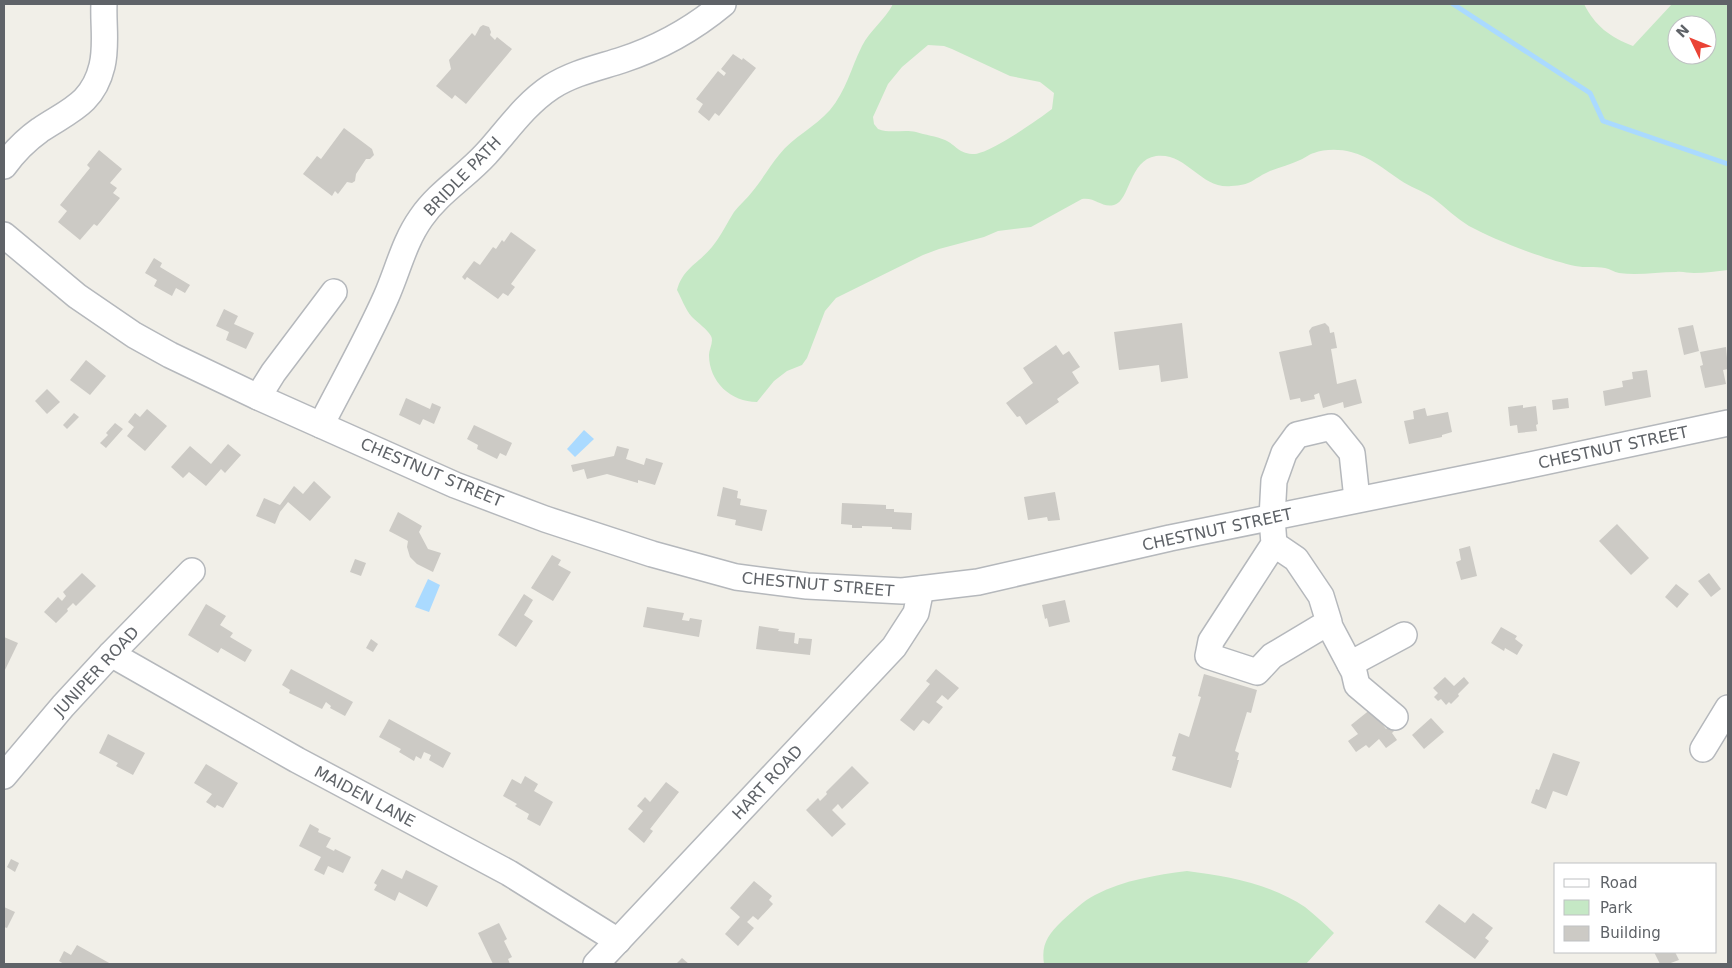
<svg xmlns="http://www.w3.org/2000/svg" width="1732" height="968" font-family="'DejaVu Sans',sans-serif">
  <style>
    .green { fill: #c5e8c5; fill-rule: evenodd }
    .water { fill: #aadaff }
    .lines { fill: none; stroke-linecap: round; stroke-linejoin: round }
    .stream { stroke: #aadaff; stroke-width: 5 }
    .building { fill: #cccac5 }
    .minor-casing { stroke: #b5b8bc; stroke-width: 28 }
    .minor { stroke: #fff; stroke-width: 25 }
    .labels { text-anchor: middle; stroke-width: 4; stroke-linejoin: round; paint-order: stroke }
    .street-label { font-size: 16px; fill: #5f6368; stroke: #fff }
  </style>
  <rect width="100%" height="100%" fill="#f1efe8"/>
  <g class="green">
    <path d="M893,4H1584C1595,26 1610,37 1633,46L1672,4H1728V270C1717,271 1705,273 1694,273C1688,273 1682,271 1676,272C1657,272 1638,276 1619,273C1614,272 1610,269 1605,268C1595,266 1585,268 1575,266C1544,259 1497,241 1469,226C1456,218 1445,207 1433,198C1423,191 1410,187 1400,180C1385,170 1369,156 1351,152C1340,149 1324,149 1314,153C1309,154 1305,158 1300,160C1290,165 1279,167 1268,172C1251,180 1252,185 1231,186C1200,189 1187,152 1156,156C1129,160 1130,201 1114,205C1101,208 1096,197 1082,199L1031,227L998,231L984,237L939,249L923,255L836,298L825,311L807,358L802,365L787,371L774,381L757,402C731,402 709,382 709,355C709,349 714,342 711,336C707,329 698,323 692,317C685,309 682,299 677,290C683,268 698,264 712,247C721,236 727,223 734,212C739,205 747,199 752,192C762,180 769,167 779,155C793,137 815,127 830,110C846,91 851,68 862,46C870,30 885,20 893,4ZM1677,25H1707V55H1677ZM928,45L944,46L952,49L1010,76L1040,82L1054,93L1052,109C1039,119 987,156 972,154C958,153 956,145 945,140C936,136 925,135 916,132C903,129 891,134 878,129L874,124L873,117L888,84L902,67Z"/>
    <path d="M1187,871C1227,876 1271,884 1305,907C1315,915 1325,924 1334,933L1306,964H1044C1041,944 1048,935 1062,921C1072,912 1083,901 1095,895C1124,880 1156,875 1187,871Z"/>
  </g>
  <g class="water">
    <polygon points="584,430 594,439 575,457 567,449"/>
    <polygon points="428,579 440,585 429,612 415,607"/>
  </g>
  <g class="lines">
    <polyline class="stream" points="1453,4 1590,93 1603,121 1728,164"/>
  </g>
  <g class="building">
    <polygon points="483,25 489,27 491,32 490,35 495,40 497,37 512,49 466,104 455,95 452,99 436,86 451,69 449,60 472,33 475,36 480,27"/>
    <polygon points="733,54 742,60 743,58 756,68 719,116 715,113 709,121 698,112 703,104 696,99 718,71 724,76 726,73 721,69"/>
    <polygon points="344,128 372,149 374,155 370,159 366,159 356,174 355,181 352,183 347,182 338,194 335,191 332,196 303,174 317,156 321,159"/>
    <polygon points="99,150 122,169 110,183 117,188 113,193 120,198 97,226 94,224 80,240 58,222 67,211 60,205 90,168 87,165"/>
    <polygon points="511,232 536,250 511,284 515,287 508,296 503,293 498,299 467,277 465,280 462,277 474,261 480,265 493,247 496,249 502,240 504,242"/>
    <polygon points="154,258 162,263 160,267 190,285 185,293 176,288 172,296 154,286 157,280 145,273"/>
    <polygon points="224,309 238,316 234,324 254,333 246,349 226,340 229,332 216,326"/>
    <polygon points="1182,323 1188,378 1161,382 1159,365 1119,370 1114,332"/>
    <polygon points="1325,323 1329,327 1330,333 1334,332 1337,348 1331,349 1337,384 1356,379 1362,403 1344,408 1343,402 1323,408 1319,393 1314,395 1315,399 1301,402 1300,398 1290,400 1279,352 1312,345 1309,331 1312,327"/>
    <polygon points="1693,325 1699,351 1684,355 1678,328"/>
    <polygon points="1056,345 1063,355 1069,351 1080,367 1072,372 1079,383 1057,399 1059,402 1026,425 1020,416 1017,417 1006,403 1033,383 1023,368"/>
    <polygon points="1726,347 1728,369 1723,370 1726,384 1705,388 1700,366 1703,365 1700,352"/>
    <polygon points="86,360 106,376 90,395 70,380"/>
    <polygon points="1647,370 1651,397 1605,406 1603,391 1623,387 1622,381 1633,379 1632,372"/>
    <polygon points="47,389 60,402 47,414 35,401"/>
    <polygon points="406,398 430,409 432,403 441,407 434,424 423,419 420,425 399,415"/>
    <polygon points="1568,398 1569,408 1553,410 1552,400"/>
    <polygon points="1523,405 1523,408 1536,406 1538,424 1536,425 1537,431 1518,433 1517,425 1510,426 1508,407"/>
    <polygon points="1425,408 1427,416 1448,412 1452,432 1442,435 1442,437 1409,444 1404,421 1414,419 1413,411"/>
    <polygon points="147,409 167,426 145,451 127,436 134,427 128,422 135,413 140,417"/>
    <polygon points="74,413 79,417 67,429 63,425"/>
    <polygon points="115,423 123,429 106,448 100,443 108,435 106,433"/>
    <polygon points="474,425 512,443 506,456 500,453 497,459 477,449 478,445 467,439"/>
    <polygon points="228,444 241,455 225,473 221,469 206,486 189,472 183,478 171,467 190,446 211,464"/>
    <polygon points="617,446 629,449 626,459 644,465 646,458 663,463 655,485 638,480 638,483 607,474 587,479 584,469 573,472 571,465 614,456"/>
    <polygon points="314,481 331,497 310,521 288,502 280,512 275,524 256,516 264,498 280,505 294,486 303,494"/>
    <polygon points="723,487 738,491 737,498 741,499 740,505 767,510 762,531 735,525 736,520 717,516"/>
    <polygon points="1055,492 1060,520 1048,521 1047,517 1028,520 1024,497"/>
    <polygon points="842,503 886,505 886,509 894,509 894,512 912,513 911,530 892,529 892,527 862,526 862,528 852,528 852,525 841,524"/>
    <polygon points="398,512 422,526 419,532 428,549 441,553 433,572 417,564 410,557 407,547 408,541 389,531"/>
    <polygon points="1617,524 1649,558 1631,575 1599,541"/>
    <polygon points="1470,546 1477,576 1461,580 1456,562 1461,560 1459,549"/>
    <polygon points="552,555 561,560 558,565 571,572 553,601 531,588"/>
    <polygon points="355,559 366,563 361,576 350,572"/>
    <polygon points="82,573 96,586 76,606 73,603 67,609 68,611 56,623 44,612 58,597 62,601 66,596 63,592"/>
    <polygon points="1709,573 1721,589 1711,597 1698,581"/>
    <polygon points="1676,584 1689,594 1677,608 1665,597"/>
    <polygon points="524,594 533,600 524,615 533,621 516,647 498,635"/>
    <polygon points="1065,600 1070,622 1049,627 1047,618 1045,619 1042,605"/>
    <polygon points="206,604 226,616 220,625 233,633 230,637 252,650 245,662 221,648 218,653 188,635"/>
    <polygon points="647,607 684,613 682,620 689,621 690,618 702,620 699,637 643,627"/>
    <polygon points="759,626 779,629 778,631 795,633 794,643 798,644 799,638 812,639 810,655 756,649"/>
    <polygon points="1501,627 1517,636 1515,639 1523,645 1517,655 1505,648 1504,651 1491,643"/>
    <polygon points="4,637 18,643 4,672"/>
    <polygon points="371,639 378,644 373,652 366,648"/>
    <polygon points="291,669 353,702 345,716 330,708 331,706 326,702 322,709 289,693 290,690 282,685"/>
    <polygon points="936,669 959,688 948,700 942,695 936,702 943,707 929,724 923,720 914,731 900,720 930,684 926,681"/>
    <polygon points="1204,674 1257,690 1251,713 1247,712 1235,751 1239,753 1237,760 1239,760 1231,788 1172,770 1176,757 1172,756 1179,733 1189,737 1201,697 1198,696"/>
    <polygon points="1445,677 1454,686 1464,677 1469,683 1458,694 1459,696 1451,704 1449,702 1446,705 1441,699 1438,701 1434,697 1438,693 1433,688"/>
    <polygon points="1371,709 1386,729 1390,726 1394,731 1392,733 1397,740 1386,748 1379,739 1369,748 1366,745 1356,752 1348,741 1358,734 1351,725"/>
    <polygon points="1431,718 1444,732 1424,749 1412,735"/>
    <polygon points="389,719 451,753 443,768 429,760 431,755 424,752 421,759 416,756 414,761 399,752 401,749 379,737"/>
    <polygon points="108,734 145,753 133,775 116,766 118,763 99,753"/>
    <polygon points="1553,753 1580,762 1567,796 1553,791 1546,809 1531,803 1536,789 1539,790"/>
    <polygon points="206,764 238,783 223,808 217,805 215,808 206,802 212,794 194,783"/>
    <polygon points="852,766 869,783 842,809 838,804 832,810 846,824 832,837 806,810 818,798 820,801 827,794 826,792"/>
    <polygon points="525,776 538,784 534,791 553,802 540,826 527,819 529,814 515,806 517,804 503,796 512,779 521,784"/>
    <polygon points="666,782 679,792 650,829 653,831 644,843 628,829 643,811 637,806 645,797 650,802"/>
    <polygon points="310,824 319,829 318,832 331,838 326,847 334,851 335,849 351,857 343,873 328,866 324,875 314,870 321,857 299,846"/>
    <polygon points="11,859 19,863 15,872 7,867"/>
    <polygon points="382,869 402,879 406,870 438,886 427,907 399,892 395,901 374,890 377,885 374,883"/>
    <polygon points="754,881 772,896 769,900 773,904 758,920 753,916 747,922 754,928 738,946 725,934 740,917 730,908"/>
    <polygon points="1439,904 1465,923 1473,913 1493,928 1485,938 1489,941 1475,959 1425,922"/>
    <polygon points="4,907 15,912 7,928 4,927"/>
    <polygon points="499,923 507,939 504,941 512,957 508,959 510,964 493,964 478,933"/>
    <polygon points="77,945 111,964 64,964 59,961 64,951 71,955"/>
    <polygon points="1654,952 1675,952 1679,960 1668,964 1660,964"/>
    <polygon points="682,958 689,964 676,964"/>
  </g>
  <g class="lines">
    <defs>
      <g id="minor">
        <path d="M4,166C14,152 26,140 40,130C68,111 93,104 102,66C107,46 103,24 104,4"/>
        <polyline points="4,235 77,296 134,335 170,355 258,397 455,485 545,519 652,554 736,577 807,586 902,591 978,582 1170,538 1506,470 1728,423"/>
        <polyline points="258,397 273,373 334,292"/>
        <path d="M321,425C343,382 367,340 386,297C398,270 404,242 421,218C439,192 465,177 486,154C507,131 524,105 551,87C573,73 597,68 622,60C659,48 693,29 723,4"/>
        <polyline points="1274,544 1296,559 1321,596 1329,622 1272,656 1257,672 1208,656 1211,641 1274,544 1272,518 1274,481 1284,453 1297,435 1331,427 1352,453 1357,499"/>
        <polyline points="1328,623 1354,672 1357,685 1395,717"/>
        <polyline points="111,654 297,760 509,873 618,941"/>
        <polyline points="1350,664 1404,635"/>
        <polyline points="1703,749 1728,708"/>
        <polyline points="4,776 63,706 111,654 192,571"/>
        <polyline points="596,964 894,647 916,613 921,589"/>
      </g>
    </defs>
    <use href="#minor" class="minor-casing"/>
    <use href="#minor" class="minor"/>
  </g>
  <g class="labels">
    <g class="street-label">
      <text transform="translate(462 176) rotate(-46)" y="6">BRIDLE PATH</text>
      <text transform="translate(1613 447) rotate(-12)" y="6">CHESTNUT STREET</text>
      <text transform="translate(432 472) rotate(23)" y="6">CHESTNUT STREET</text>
      <text transform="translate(1217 529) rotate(-12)" y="6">CHESTNUT STREET</text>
      <text transform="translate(818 584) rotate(5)" y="6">CHESTNUT STREET</text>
      <text transform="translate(96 671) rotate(-47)" y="6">JUNIPER ROAD</text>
      <text transform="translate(767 782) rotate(-47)" y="6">HART ROAD</text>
      <text transform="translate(365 796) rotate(28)" y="6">MAIDEN LANE</text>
    </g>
  </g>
  <rect width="1732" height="968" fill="none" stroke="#5f6368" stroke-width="10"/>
  <rect x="1554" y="863" width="162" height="90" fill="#ffffff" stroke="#bfc1c3"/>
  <rect x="1564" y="879" width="25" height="8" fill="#ffffff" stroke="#bfc1c3"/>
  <text x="1600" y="888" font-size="15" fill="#5f6368">Road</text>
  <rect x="1564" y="900" width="25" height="15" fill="#c5e8c5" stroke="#bfc1c3"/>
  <text x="1600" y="913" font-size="15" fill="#5f6368">Park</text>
  <rect x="1564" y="926" width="25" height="15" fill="#cccac5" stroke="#bfc1c3"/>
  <text x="1600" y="938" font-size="15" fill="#5f6368">Building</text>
  <g transform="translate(1692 40) rotate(313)"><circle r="24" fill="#ffffff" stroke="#bfc1c3"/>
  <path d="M0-4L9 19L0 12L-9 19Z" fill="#ea4335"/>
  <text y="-8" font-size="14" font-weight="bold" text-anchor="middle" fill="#5f6368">N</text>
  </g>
</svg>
